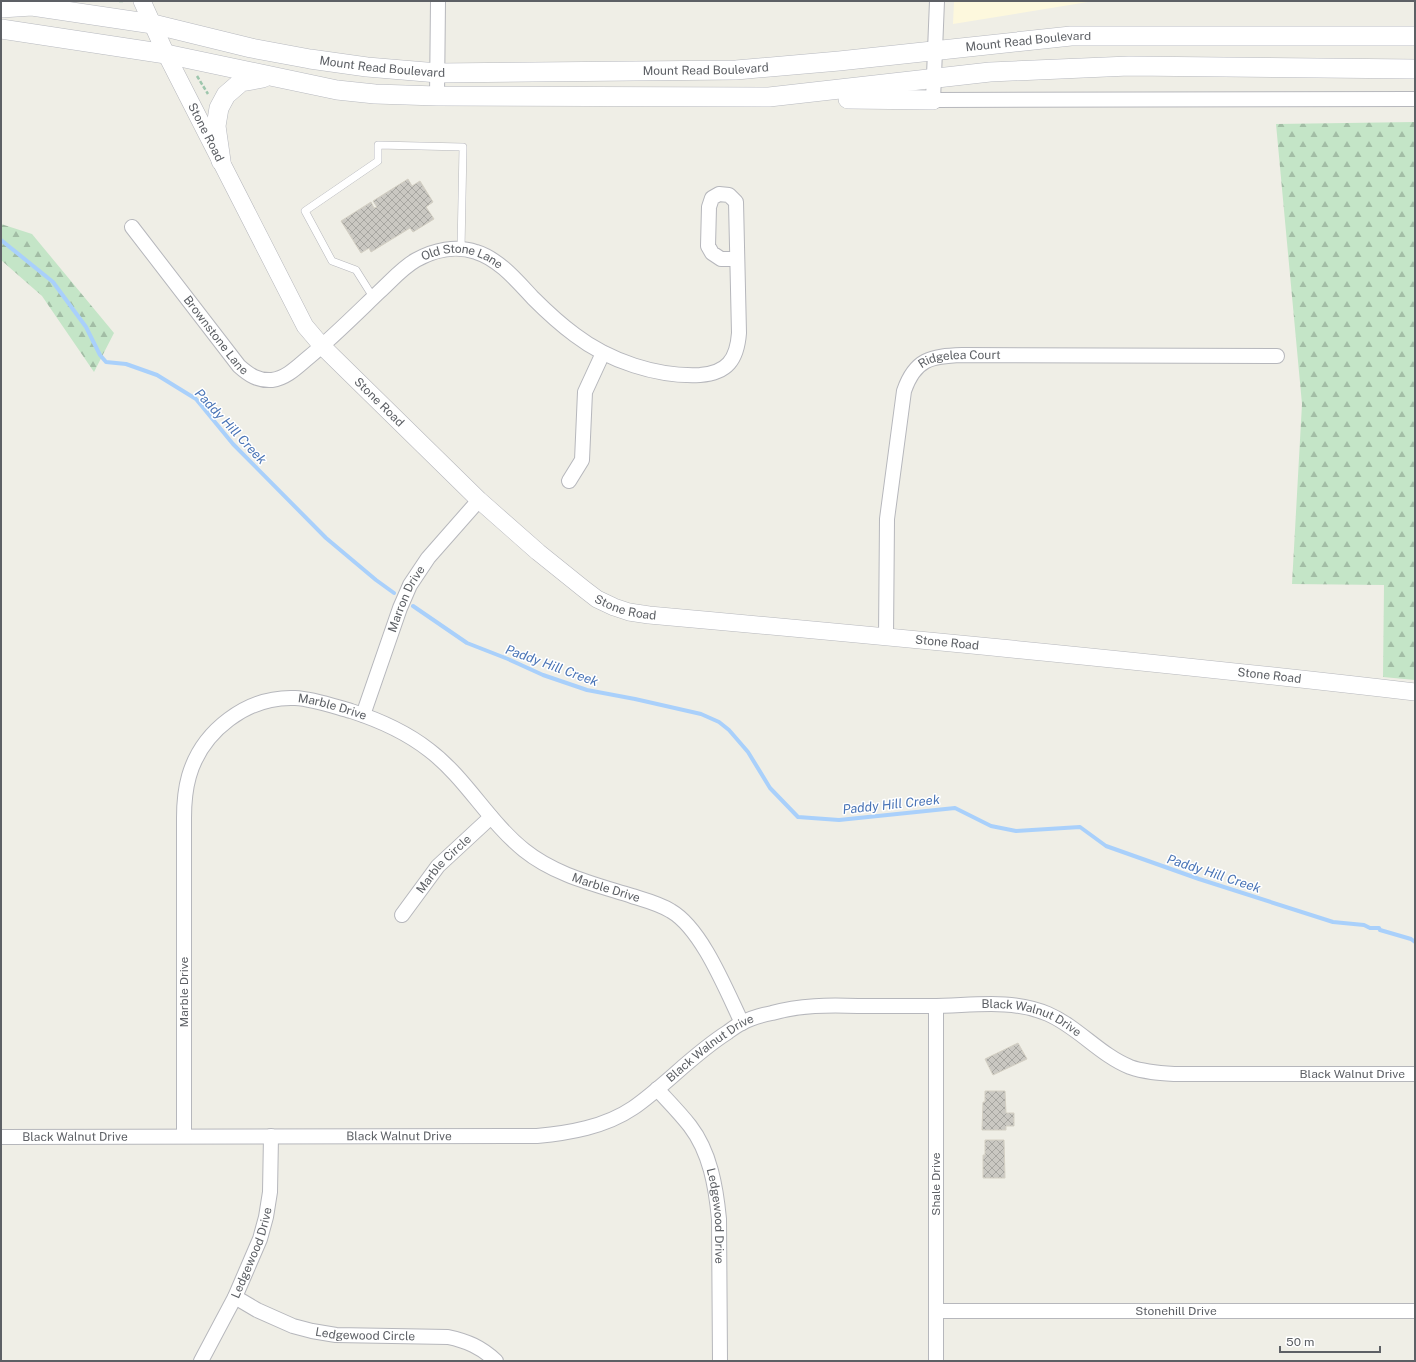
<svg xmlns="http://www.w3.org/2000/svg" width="1416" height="1362" font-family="'Public Sans',sans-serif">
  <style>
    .commercial { fill: #fdf8dd }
    .forest { fill: url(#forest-firs) }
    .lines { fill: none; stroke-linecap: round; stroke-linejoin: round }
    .stream { stroke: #a9d0fb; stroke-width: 4 }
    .building { fill: url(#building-cross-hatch); stroke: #d4d0c4 }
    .service-casing { stroke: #b6b7bc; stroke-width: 8 }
    .minor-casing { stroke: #b6b7bc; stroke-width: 16 }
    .tertiary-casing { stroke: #b6b7bc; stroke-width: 18 }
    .secondary-casing { stroke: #b7b9bf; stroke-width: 20 }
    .path { stroke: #9dc6ac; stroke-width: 2.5; stroke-dasharray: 4 2; stroke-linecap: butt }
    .service { stroke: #fff; stroke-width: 7 }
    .minor { stroke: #fff; stroke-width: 14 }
    .tertiary { stroke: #fff; stroke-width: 17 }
    .secondary { stroke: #fff; stroke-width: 19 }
    .labels { text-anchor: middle; stroke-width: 3; stroke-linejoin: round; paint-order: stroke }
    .street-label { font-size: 12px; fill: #5d6065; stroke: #fff }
    .water-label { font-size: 13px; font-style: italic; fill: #4974b6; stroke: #fff }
  </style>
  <defs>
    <pattern id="forest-firs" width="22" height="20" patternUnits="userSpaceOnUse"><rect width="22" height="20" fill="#c4e5c7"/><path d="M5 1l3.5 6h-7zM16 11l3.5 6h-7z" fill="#a2bda5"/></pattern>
    <pattern id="building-cross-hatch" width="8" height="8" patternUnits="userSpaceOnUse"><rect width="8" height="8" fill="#cac8c2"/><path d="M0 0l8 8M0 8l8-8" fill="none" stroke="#a7a6a1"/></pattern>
  </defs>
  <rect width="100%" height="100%" fill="#efeee6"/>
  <polygon class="commercial" points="954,1 1094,1 953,24"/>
  <g class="forest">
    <polygon points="1415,122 1415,680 1383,677 1384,585 1292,584 1302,404 1276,124"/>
    <polygon points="1,224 32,234 114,333 94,372 42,296 1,260"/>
  </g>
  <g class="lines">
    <g class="stream">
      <polyline points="1,240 53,282 86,327 100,355 106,362 126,364 157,375 196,399 233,444 326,538 376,580 394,593"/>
      <polyline points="413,606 467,643 508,659 543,675 587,690 635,699 701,714 719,722 729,730 748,752 770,788 798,817 839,820 955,808 991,826 1016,831 1080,827 1106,846 1199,879 1333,922 1364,925 1370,928 1379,928 1380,930 1411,939 1415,942"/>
    </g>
  </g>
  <g class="building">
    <polygon points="408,179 412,186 420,181 433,202 426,207 434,219 413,232 410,228 371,252 369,248 361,253 341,221 371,202 374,208 377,207 373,201"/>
    <polygon points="1018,1043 1027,1059 993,1075 985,1059"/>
    <polygon points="985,1091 1005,1091 1006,1113 1014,1113 1014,1126 1006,1126 1006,1130 982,1130 983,1102 985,1102"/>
    <polygon points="985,1140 1004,1140 1005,1178 983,1178 983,1155 985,1155"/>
  </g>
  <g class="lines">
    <defs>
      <polyline id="service" points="373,297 356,270 332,261 305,211 378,161 378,145 463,147 461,249"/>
      <g id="minor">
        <polyline points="937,1 933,100 1415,99"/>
        <polyline points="437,96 438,1"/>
        <path id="s1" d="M132,227L239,366C249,375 258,381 272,380C287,378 298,366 309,357C333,337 356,314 379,292C391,281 402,268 416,260C434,250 456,245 476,252C499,259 517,281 533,298C546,311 560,324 575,335C609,361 657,377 700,375C727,373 737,360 739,333L736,202L729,195L719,194L712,198L709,207L708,246L712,253L721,259H737"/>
        <polyline points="569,481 582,460 585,392 603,353"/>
        <path id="s2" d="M886,637L887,519L904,391C915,359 931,356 962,355L1277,356"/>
        <path id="s3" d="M363,715L400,608L410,585L428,558L479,500"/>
        <path id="s4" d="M402,915L438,866L491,817"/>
        <polyline points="936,1006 936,1361"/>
        <path id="s5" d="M657,1089C668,1101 680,1113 690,1126C710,1152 716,1187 719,1219L720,1361"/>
        <path id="s6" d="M184,1136V818C184,804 185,790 189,776C202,731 247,696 295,698C314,699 333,706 351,711C379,720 406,732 429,750C466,778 488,821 524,850C555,875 594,884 632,896C645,900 660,904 671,911C702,929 726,990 742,1023"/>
        <path id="s7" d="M1,1137L537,1136C569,1133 605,1127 633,1108C666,1085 693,1054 728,1032C732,1029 737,1025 742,1023C751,1018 762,1015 772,1013C800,1005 829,1005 858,1006C883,1006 907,1006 931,1006C971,1006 1010,998 1048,1014C1078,1027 1100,1055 1130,1067C1144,1072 1159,1073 1174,1074H1415"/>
        <path id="s8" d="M235,1297L257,1310L293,1326L312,1331L336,1335L448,1337C467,1341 481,1347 496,1361"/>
        <path id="s9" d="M937,1311H1415"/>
        <path id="s10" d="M201,1361L235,1297L260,1239L266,1217L270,1192L271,1136"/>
      </g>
      <g id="tertiary">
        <path id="s11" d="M142,1L166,54L305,326L322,346L479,500L538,552L584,589L597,599L614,607L629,612L649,615C905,638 1160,662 1415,692"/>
      </g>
      <g id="secondary">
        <path id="s12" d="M1,8L32,6L153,24L251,48L310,59L367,67L438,73L736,70L839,61L1071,36H1415"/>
        <polyline points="1,29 166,54 337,90 375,94 437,96 769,97 990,72 1129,66 1415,69"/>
        <polyline points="848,99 933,100"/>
        <polyline points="221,161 216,126 219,108 226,95 241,82 263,78"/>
      </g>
    </defs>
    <use href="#service" class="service-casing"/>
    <use href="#minor" class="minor-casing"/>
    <use href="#tertiary" class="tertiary-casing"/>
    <use href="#secondary" class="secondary-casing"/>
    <g class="path">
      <polyline points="119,1 123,1"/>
      <polyline points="197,76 208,94"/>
    </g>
    <use href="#service" class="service"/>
    <use href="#minor" class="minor"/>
    <use href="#tertiary" class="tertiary"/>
    <use href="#secondary" class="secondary"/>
  </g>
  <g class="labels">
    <g class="street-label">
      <text dy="4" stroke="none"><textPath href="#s12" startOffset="1035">Mount Read Boulevard</textPath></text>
      <text dy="4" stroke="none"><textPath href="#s12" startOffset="387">Mount Read Boulevard</textPath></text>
      <text dy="4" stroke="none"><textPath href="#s12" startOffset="711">Mount Read Boulevard</textPath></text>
      <text dy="4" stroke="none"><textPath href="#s11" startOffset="146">Stone Road</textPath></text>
      <text dy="4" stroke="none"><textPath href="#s1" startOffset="450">Old Stone Lane</textPath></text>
      <text dy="4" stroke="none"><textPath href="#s1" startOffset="137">Brownstone Lane</textPath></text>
      <text dy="4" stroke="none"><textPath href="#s2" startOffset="319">Ridgelea Court</textPath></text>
      <text dy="4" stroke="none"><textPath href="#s11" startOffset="470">Stone Road</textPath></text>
      <text dy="4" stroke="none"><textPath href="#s3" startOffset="124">Marron Drive</textPath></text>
      <text dy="4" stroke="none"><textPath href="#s11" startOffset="794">Stone Road</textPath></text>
      <text dy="4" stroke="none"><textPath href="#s11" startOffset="1118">Stone Road</textPath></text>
      <text dy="4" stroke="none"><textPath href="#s11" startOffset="1442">Stone Road</textPath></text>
      <text dy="4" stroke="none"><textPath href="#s6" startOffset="540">Marble Drive</textPath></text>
      <text dy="4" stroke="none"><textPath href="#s4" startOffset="66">Marble Circle</textPath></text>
      <text dy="4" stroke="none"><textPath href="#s6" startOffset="876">Marble Drive</textPath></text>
      <text transform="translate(184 992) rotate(-90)" y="4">Marble Drive</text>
      <text dy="4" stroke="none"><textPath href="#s7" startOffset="1070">Black Walnut Drive</textPath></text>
      <text dy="4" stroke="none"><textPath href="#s7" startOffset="735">Black Walnut Drive</textPath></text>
      <text dy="4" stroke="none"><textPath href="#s7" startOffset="1406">Black Walnut Drive</textPath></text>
      <text dy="4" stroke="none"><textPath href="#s7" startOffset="398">Black Walnut Drive</textPath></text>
      <text dy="4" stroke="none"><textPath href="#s7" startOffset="74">Black Walnut Drive</textPath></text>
      <text transform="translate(936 1184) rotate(-90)" y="4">Shale Drive</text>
      <text dy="4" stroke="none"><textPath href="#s5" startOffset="145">Ledgewood Drive</textPath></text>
      <text dy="4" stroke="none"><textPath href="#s10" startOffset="120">Ledgewood Drive</textPath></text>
      <text dy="4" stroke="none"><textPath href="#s9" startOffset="239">Stonehill Drive</textPath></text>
      <text dy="4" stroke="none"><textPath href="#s8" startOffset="138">Ledgewood Circle</textPath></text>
    </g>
    <g class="water-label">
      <text transform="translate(231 426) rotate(47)" y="5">Paddy Hill Creek</text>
      <text transform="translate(552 665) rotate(20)" y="5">Paddy Hill Creek</text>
      <text transform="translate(891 804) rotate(-6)" y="5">Paddy Hill Creek</text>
      <text transform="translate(1214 873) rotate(18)" y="5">Paddy Hill Creek</text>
    </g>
  </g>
  <rect width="1416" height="1362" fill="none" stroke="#5d6065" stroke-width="4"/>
  <path d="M1280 1346v6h100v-6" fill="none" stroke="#5d6065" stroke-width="2"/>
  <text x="1286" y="1346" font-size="12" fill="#5d6065" stroke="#ffffff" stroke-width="3" paint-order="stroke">50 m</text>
</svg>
